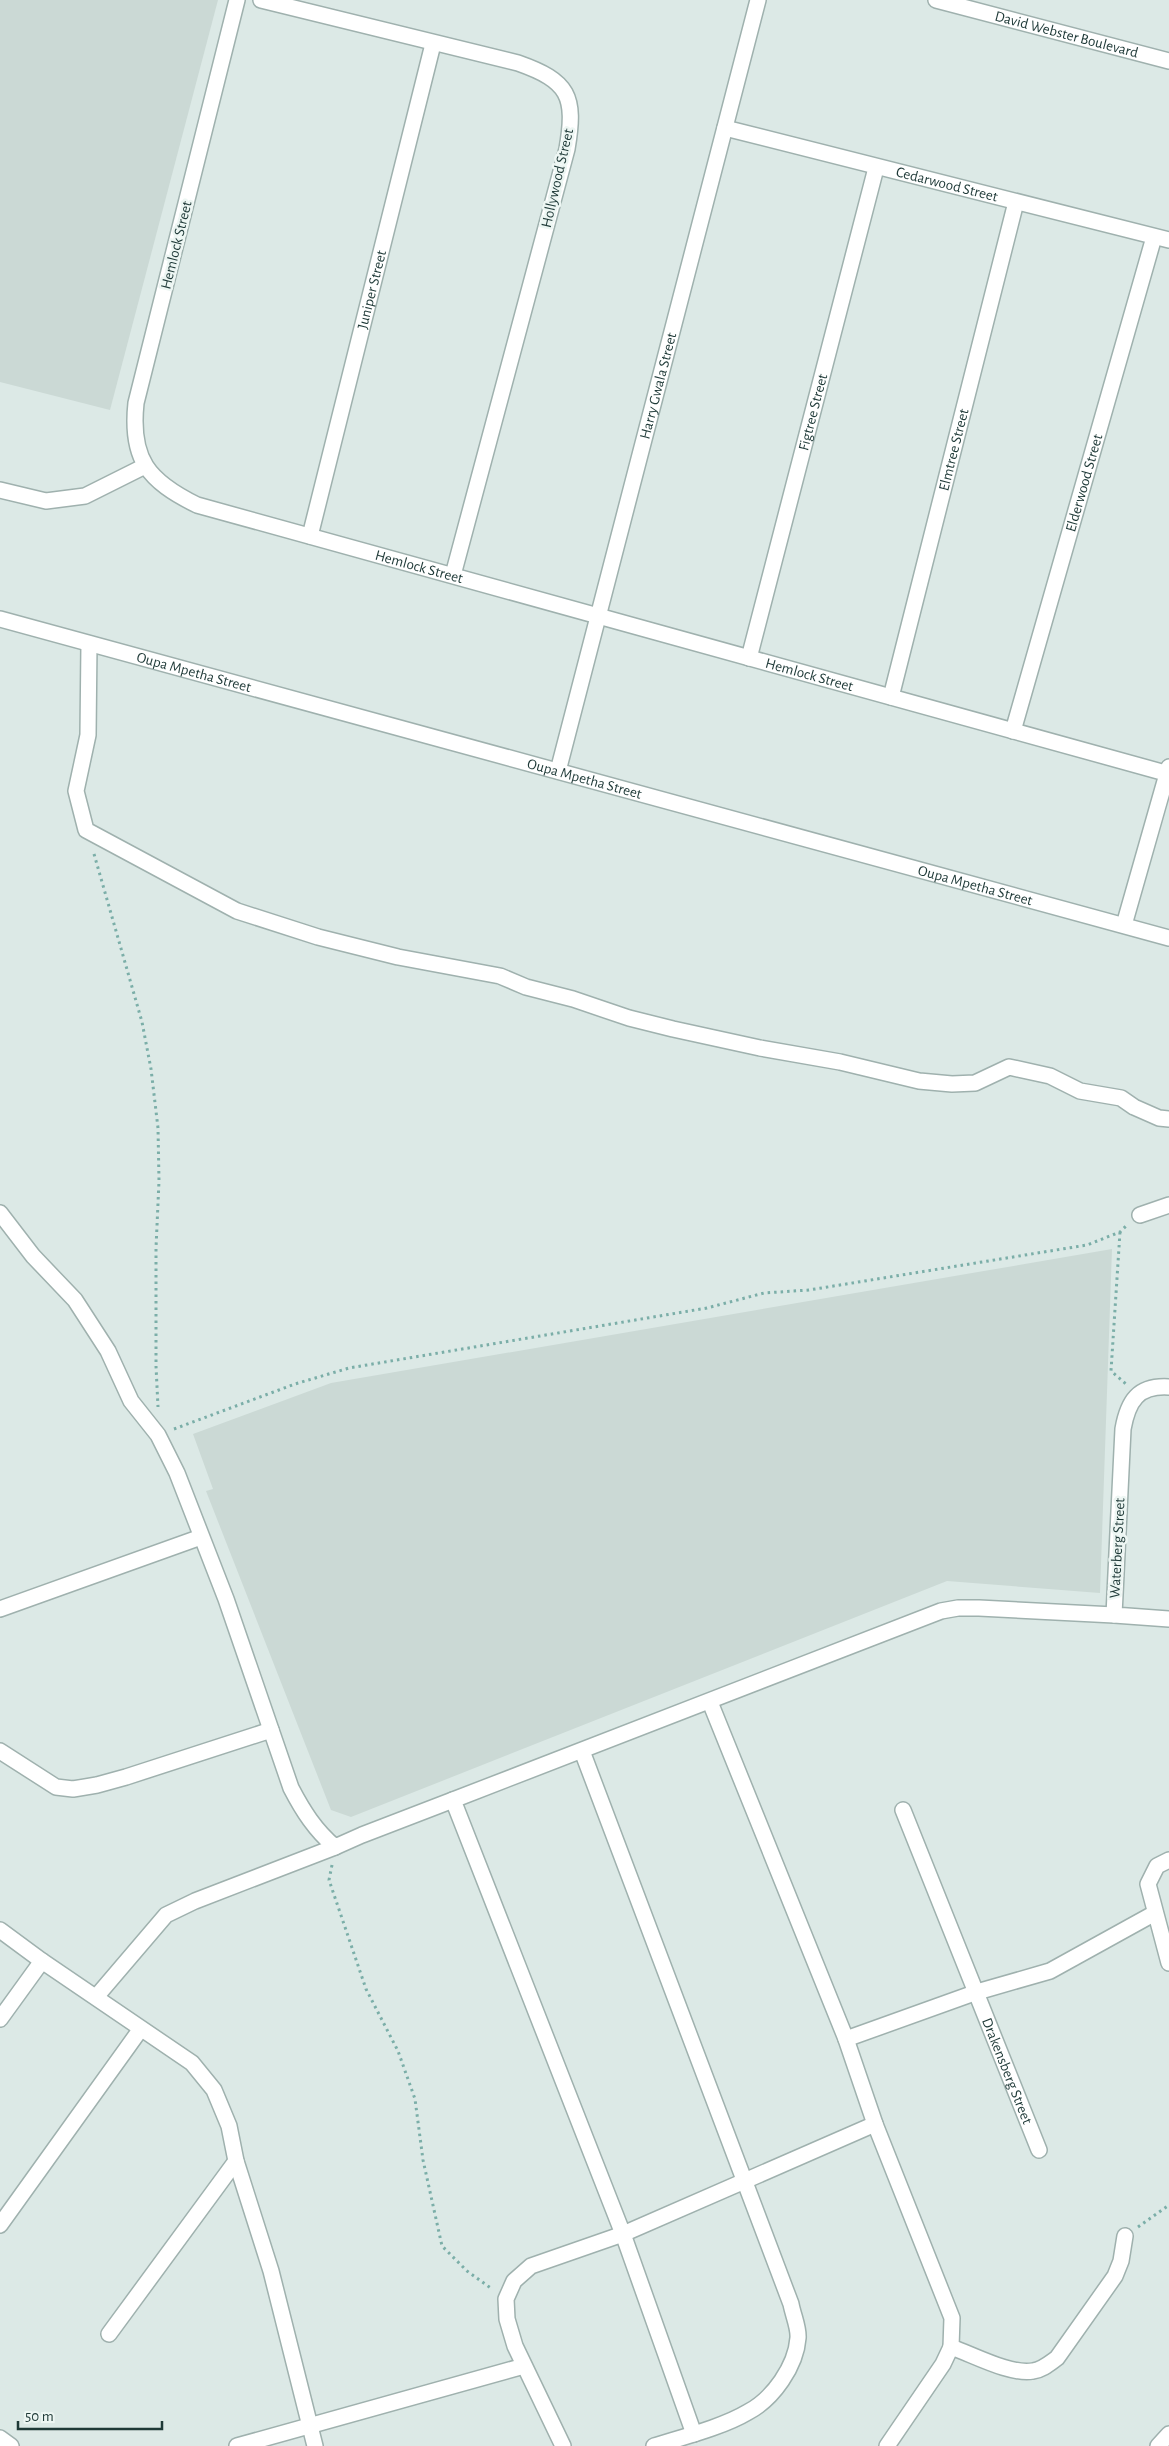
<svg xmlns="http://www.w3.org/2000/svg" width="1169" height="2446" font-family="'Alegreya Sans',sans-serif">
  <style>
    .built { fill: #cbd9d5 }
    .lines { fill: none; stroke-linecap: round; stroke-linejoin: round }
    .minor-casing { stroke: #9fb1ae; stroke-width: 18 }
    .path { stroke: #7baea8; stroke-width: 3; stroke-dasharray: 2.5 4; stroke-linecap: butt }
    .minor { stroke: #fff; stroke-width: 15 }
    .labels { text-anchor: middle; stroke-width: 5; stroke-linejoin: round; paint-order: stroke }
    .street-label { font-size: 15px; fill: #1e3937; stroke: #edf6f3 }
  </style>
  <rect width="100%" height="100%" fill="#dce9e6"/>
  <g class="built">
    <polygon points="0,0 218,0 110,410 0,382"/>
    <polygon points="1112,1249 1100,1593 947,1581 351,1817 331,1810 206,1491 213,1489 193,1434 331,1383"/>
  </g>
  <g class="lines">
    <defs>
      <g id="minor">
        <path id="s1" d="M237,0L136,403C130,459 148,481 197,505L1169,774"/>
        <path d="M261,0L518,63C569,81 576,96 567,149L453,575"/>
        <path id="s2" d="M936,0L1169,61"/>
        <path id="s3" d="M725,128L1169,240"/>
        <polyline points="0,490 46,501 85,496 145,466"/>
        <path id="s4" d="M310,536L433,44"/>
        <path id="s5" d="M0,619L1169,938"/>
        <polyline points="89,644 88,735 76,791 86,830 237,911 318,937 398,957 500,976 526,987 573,999 629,1018 673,1029 760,1048 840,1062 919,1081 952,1084 975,1083 1009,1067 1050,1076 1080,1091 1121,1098 1134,1107 1159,1118 1169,1119"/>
        <path id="s6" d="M749,658L876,168"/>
        <path id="s7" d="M891,697L1016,202"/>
        <path id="s8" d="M1013,731L1154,237"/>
        <path id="s9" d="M558,771L758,0"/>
        <polyline points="1124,925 1169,767"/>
        <path d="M0,1213L33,1256L75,1300L108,1351L131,1401L158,1435L177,1473L226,1599L291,1788C303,1811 315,1830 335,1847L362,1835L453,1800"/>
        <polyline points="1140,1215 1169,1205"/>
        <path d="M1169,1387C1138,1385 1128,1401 1123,1429L1114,1615L1169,1619"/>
        <polyline points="0,1609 201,1537"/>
        <path d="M710,1702L846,2039L875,2124L952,2318L951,2347C974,2355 1010,2375 1033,2371C1042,2370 1050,2363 1057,2358L1115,2276L1121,2261L1125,2236"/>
        <polyline points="0,1751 56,1787 73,1789 97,1785 126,1777 271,1730"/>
        <path d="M582,1751L791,2304C793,2315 799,2328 798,2338C796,2366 773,2399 748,2412C723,2427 683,2437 654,2446"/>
        <path id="s10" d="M903,1810L1039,2150"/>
        <polyline points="1169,1860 1157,1866 1148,1884 1169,1963"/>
        <polyline points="0,1930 42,1961 192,2063 214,2090 229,2126 236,2161 271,2271 315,2446"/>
        <polyline points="96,1997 166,1915 195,1901 335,1847"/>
        <polyline points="0,2019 42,1961"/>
        <polyline points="846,2039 977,1992 1050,1971 1155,1913"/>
        <polyline points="0,2225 140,2030"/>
        <polyline points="109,2334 236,2161"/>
        <polyline points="694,2434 623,2234 453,1800 941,1611 958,1608 979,1608 1114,1615"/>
        <polyline points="0,2438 11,2446"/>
        <polyline points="237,2446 524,2366"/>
        <polyline points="563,2446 515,2346 507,2319 506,2299 514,2281 531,2266 623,2234 875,2124"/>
        <polyline points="887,2446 943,2364 951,2347"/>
        <polyline points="1158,2446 1169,2434"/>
      </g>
    </defs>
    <use href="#minor" class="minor-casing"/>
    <g class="path">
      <polyline points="94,854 142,1022 151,1069 158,1128 159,1181 156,1248 156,1366 158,1407"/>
      <polyline points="1120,1232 1111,1371 1126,1384"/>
      <polyline points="174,1429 295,1384 349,1368 707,1308 764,1293 809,1290 1087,1245 1120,1232 1128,1224"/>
      <polyline points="332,1865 329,1880 366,1989 398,2051 415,2099 423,2160 442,2246 467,2271 492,2289"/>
      <polyline points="1138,2227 1169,2205"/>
    </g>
    <use href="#minor" class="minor"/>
  </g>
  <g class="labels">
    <g class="street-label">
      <text dy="5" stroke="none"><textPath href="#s2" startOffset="135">David Webster Boulevard</textPath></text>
      <text transform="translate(557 178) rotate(-77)" y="5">Hollywood Street</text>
      <text dy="5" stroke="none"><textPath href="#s3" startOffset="229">Cedarwood Street</textPath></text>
      <text transform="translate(176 245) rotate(-76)" y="5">Hemlock Street</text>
      <text dy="5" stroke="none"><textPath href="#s4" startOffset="254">Juniper Street</textPath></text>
      <text dy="5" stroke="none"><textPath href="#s9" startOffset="398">Harry Gwala Street</textPath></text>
      <text dy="5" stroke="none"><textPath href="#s6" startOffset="254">Figtree Street</textPath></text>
      <text dy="5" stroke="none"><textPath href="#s7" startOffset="255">Elmtree Street</textPath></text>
      <text dy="5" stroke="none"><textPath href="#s8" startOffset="258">Elderwood Street</textPath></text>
      <text dy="5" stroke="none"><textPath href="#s1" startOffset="776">Hemlock Street</textPath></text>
      <text dy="5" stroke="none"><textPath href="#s5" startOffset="201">Oupa Mpetha Street</textPath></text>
      <text dy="5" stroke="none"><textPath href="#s1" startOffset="1181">Hemlock Street</textPath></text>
      <text dy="5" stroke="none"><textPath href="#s5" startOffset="606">Oupa Mpetha Street</textPath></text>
      <text dy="5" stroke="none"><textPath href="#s5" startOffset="1011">Oupa Mpetha Street</textPath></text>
      <text transform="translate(1117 1548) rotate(-87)" y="5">Waterberg Street</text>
      <text dy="5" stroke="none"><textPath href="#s10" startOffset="281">Drakensberg Street</textPath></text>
    </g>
  </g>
  <path d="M18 2421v8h144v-8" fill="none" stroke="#1e3937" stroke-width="2.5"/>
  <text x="25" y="2421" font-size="15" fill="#1e3937" stroke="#edf6f3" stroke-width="4" paint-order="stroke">50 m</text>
</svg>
